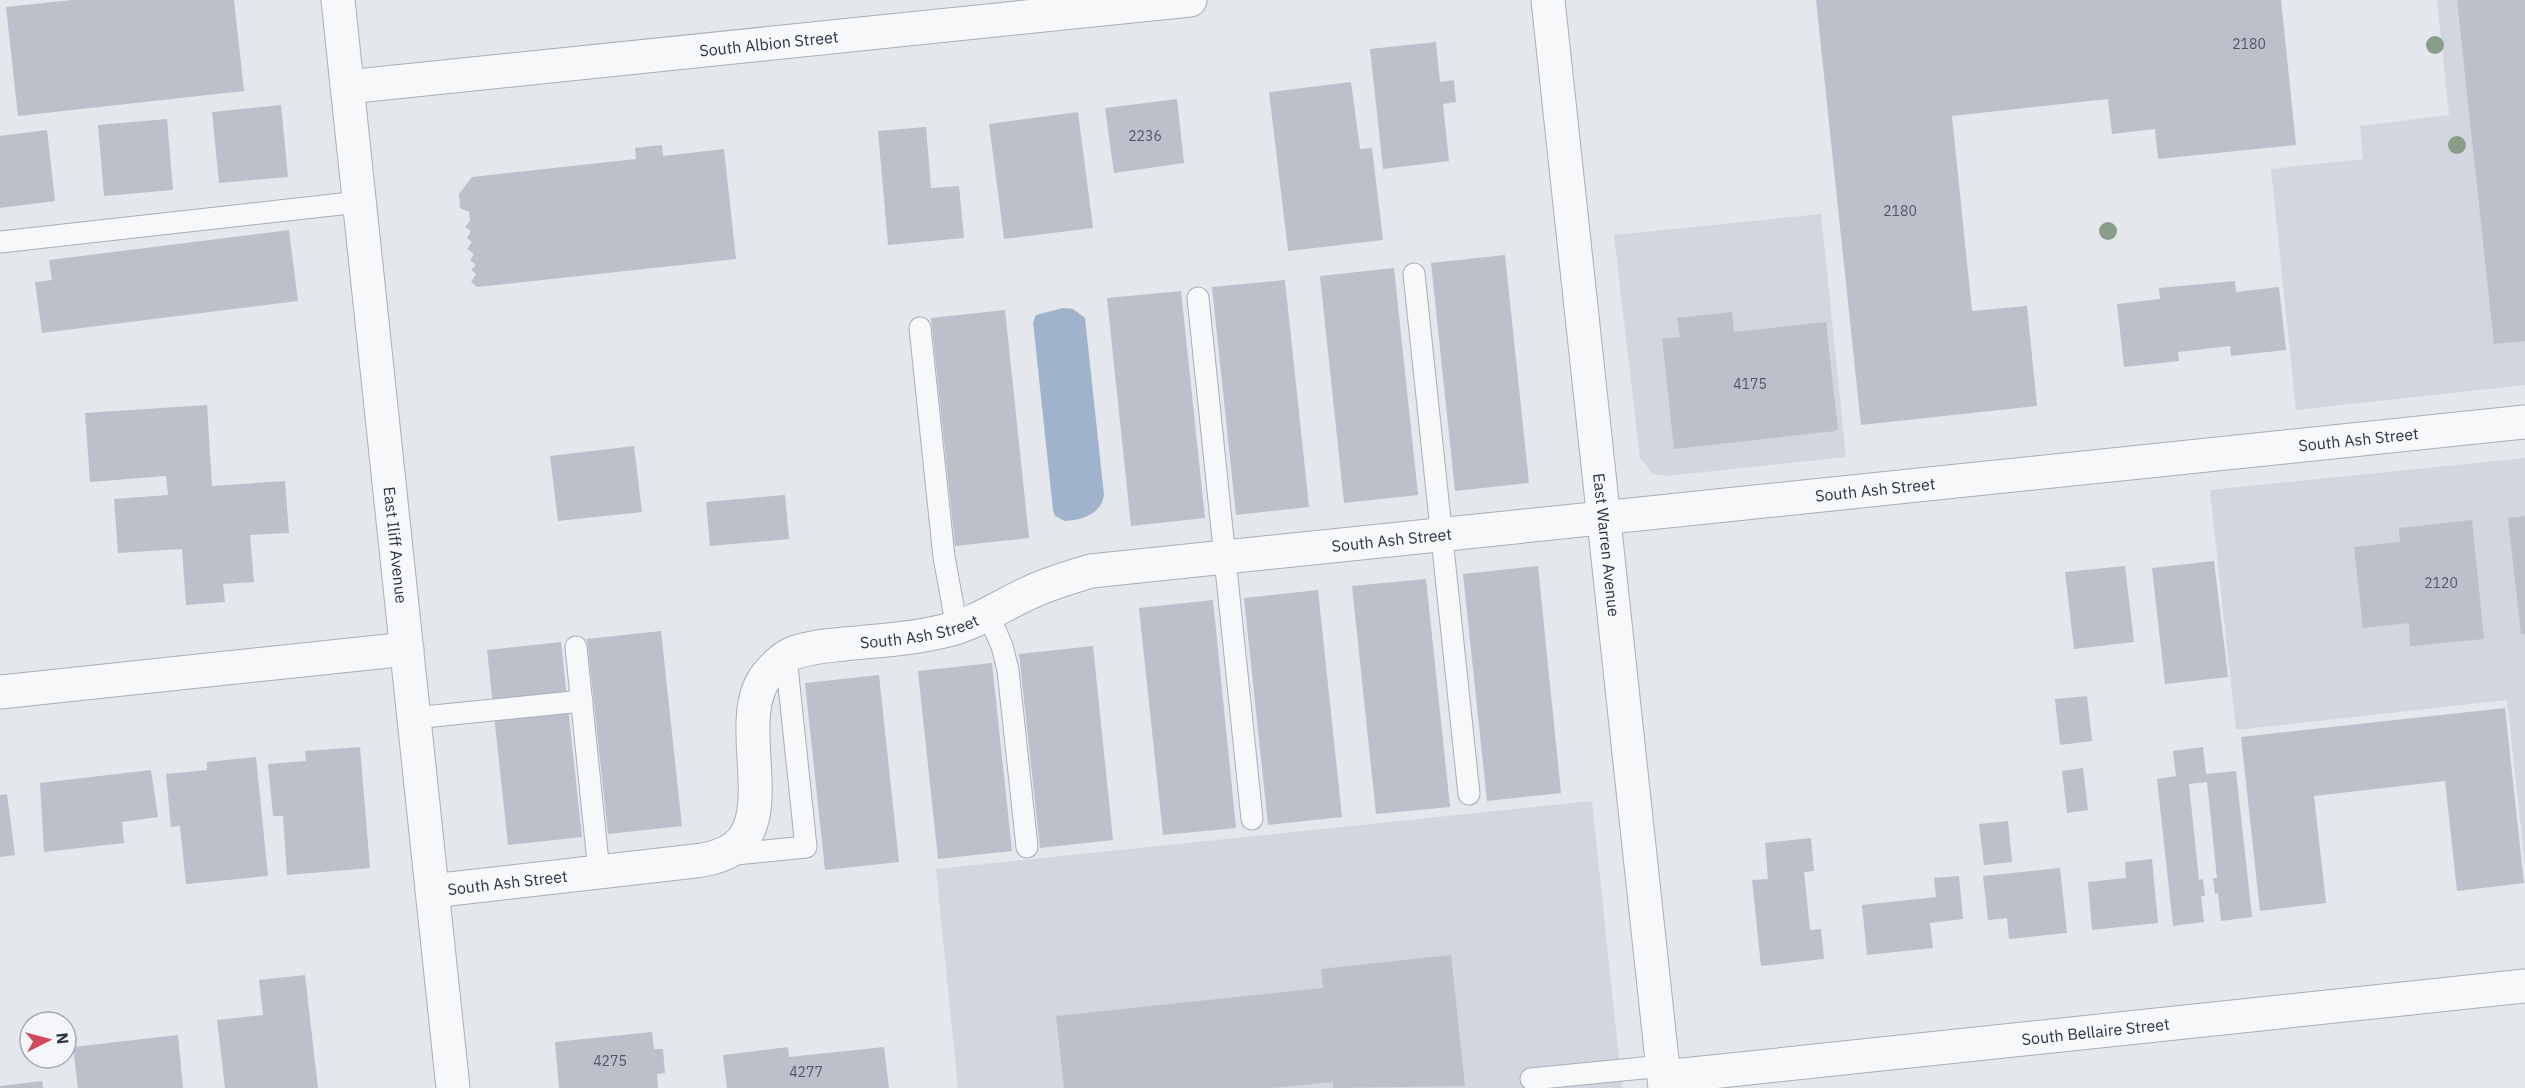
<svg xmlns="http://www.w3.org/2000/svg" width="2525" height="1088" font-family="'IBM Plex Sans',sans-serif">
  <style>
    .built { fill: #d2d6de }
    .water { fill: #9fb4cc }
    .building { fill: #bbc0ca }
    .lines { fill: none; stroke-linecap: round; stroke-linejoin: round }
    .service-casing { stroke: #a9aeb7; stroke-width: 23 }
    .minor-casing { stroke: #a9aeb7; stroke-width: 35 }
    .tertiary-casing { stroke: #a9aeb7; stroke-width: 35 }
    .service { stroke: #f7f8fa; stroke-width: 21 }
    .minor { stroke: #f7f8fa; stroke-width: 33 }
    .tertiary { stroke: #f7f8fa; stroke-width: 33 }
    .tree { fill: #899d89 }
    .labels { text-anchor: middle; stroke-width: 5; stroke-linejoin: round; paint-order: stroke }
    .number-label { font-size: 14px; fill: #4f5766 }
    .street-label { font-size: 16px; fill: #2b3445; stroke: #f4f6f9 }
  </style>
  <rect width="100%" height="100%" fill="#e4e7ec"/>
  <g class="built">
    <polygon points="2437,0 2525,0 2525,385 2296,410 2271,169 2363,159 2360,126 2449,115"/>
    <polygon points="1821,214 1846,457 1667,476 1653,474 1640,458 1614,235"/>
    <polygon points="2525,458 2525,865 2507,700 2236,730 2210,490"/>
    <polygon points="1592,801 1622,1088 958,1088 936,869"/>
  </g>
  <path class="water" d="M1063,308L1073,309L1085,318L1104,495C1101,514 1083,520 1065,521L1055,516L1053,510L1033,322L1036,315Z"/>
  <g class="building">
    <polygon points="72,0 234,0 244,91 18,116 6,7"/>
    <polygon points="1816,0 2281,0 2296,145 2158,159 2155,129 2112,134 2108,99 1952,116 1972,311 2027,306 2037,406 1861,425"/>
    <polygon points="2457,0 2525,0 2525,341 2494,344"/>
    <polygon points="1436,42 1440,82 1454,80 1456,102 1443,104 1449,161 1383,169 1370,49"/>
    <polygon points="1351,82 1360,149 1372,148 1383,240 1288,251 1269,92"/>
    <polygon points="1177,99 1184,163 1114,173 1105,108"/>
    <polygon points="281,105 288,177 219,183 212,112"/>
    <polygon points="1078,112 1093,228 1004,239 989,124"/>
    <polygon points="167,119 173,190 104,196 98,125"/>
    <polygon points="926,127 931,188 959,186 964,238 888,245 878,131"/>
    <polygon points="47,130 55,201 0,208 0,136"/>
    <polygon points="662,145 663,156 724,149 736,259 477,287 471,282 476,274 471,270 476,265 470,260 474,254 467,249 472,242 467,238 471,231 465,227 470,221 469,212 460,208 459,194 472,177 636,159 635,148"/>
    <polygon points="289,230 298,301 42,333 35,282 52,280 49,260"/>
    <polygon points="1505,255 1529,483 1455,491 1431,263"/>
    <polygon points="1394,268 1418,495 1344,503 1320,276"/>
    <polygon points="1285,280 1309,507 1236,515 1212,287"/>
    <polygon points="2235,281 2236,292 2279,287 2286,350 2231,356 2230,346 2178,352 2179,361 2124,367 2117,304 2160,299 2159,288"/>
    <polygon points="1181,291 1205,518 1131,526 1107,298"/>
    <polygon points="1005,310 1029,538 955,546 931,318"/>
    <polygon points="1732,312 1734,332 1826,322 1838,429 1835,431 1674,449 1662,339 1680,337 1677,318"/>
    <polygon points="207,405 212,486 285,481 289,533 250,535 254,582 223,584 225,602 186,605 182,549 118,553 114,499 168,495 166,476 90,482 85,413"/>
    <polygon points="634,446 642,512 558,521 550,456"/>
    <polygon points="785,495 789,539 710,546 706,502"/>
    <polygon points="2525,516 2525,634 2521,634 2508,518"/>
    <polygon points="2472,520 2484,639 2410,646 2409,623 2363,628 2354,547 2400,542 2399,528"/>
    <polygon points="2214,561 2228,677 2165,684 2152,568"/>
    <polygon points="1538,566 1561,793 1487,801 1463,574"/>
    <polygon points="2125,566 2134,642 2074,649 2065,572"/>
    <polygon points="1426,579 1450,807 1376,814 1352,586"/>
    <polygon points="1318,590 1342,817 1268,825 1244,598"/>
    <polygon points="1213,600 1236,828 1163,835 1139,608"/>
    <polygon points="661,631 682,826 608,834 587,639"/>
    <polygon points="561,642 582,837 508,845 487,650"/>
    <polygon points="1093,646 1113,840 1040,848 1019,654"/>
    <polygon points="992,663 1012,851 938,859 918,671"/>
    <polygon points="879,675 899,862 825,870 805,683"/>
    <polygon points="2087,696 2092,741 2060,745 2055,699"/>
    <polygon points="2505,708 2524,883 2457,891 2445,781 2314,796 2326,903 2260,911 2241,737"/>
    <polygon points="360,747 370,868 287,875 283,816 273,816 268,764 306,761 305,751"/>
    <polygon points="2203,747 2206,774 2236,771 2252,917 2221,921 2218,893 2215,894 2213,878 2217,878 2207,782 2189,784 2199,880 2203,879 2205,896 2201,896 2204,922 2173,926 2157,779 2176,776 2173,751"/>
    <polygon points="256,757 268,876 186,884 180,826 171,827 166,774 207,770 207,762"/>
    <polygon points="2083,768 2088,810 2067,813 2062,771"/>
    <polygon points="151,770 158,817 122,822 124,843 44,852 40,783"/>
    <polygon points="7,794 15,855 0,857 0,795"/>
    <polygon points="2008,821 2012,862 1984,865 1979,824"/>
    <polygon points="1811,838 1814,871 1804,872 1810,930 1821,929 1824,959 1761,966 1752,880 1768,879 1765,843"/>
    <polygon points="2152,859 2158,923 2092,930 2088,882 2126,878 2125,862"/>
    <polygon points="2060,868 2067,933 2009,939 2007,918 1988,920 1983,876"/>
    <polygon points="1959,876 1963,919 1930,923 1933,948 1867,955 1862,905 1936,897 1934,878"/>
    <polygon points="1451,955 1465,1086 1333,1088 1333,1082 1272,1088 1064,1088 1056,1016 1323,988 1321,969"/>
    <polygon points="305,975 318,1088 225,1088 217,1020 263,1015 259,980"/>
    <polygon points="652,1032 654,1049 663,1049 665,1073 657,1074 658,1088 559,1088 555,1042"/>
    <polygon points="178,1035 183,1088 78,1088 73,1047"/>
    <polygon points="788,1047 789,1057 884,1047 889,1088 727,1088 723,1055"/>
    <polygon points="42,1081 43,1088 0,1088 0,1086"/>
  </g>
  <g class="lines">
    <defs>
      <g id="service">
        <polyline points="0,242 359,202"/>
        <polyline points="1414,274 1469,794"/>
        <polyline points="1198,298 1252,819"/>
        <polyline points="920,328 944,557 957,628"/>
        <polyline points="988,614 1002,646 1008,670 1027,847"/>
        <polyline points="576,647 599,872"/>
        <polyline points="414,718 582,701"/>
        <polyline points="725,855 806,847 786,657"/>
        <polyline points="1531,1079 1663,1066"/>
      </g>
      <g id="minor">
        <path id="s1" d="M1548,0L1665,1088"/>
        <path id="s2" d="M347,87L1190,0"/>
        <polyline points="0,692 407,649"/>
        <path id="s3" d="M432,891L695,861C703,860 711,859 718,856C790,833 728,724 767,675C774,667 781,659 791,654C807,647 827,646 844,644C877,641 911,639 944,631C975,624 1002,605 1031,592C1050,583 1071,577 1091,571L2525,422"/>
        <path id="s4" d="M1664,1077L2525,986"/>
      </g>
      <g id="tertiary">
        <path id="s5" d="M338,0L453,1088"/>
      </g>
    </defs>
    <use href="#service" class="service-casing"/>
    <use href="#minor" class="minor-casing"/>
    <use href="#tertiary" class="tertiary-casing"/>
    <use href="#service" class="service"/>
    <use href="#minor" class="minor"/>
    <use href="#tertiary" class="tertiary"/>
  </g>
  <g class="tree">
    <circle cx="2435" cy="45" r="9"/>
    <circle cx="2457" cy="145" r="9"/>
    <circle cx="2108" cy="231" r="9"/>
  </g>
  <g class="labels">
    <g class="number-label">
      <text x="2249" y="49">2180</text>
      <text x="1145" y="141">2236</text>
      <text x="1900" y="216">2180</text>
      <text x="1750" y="389">4175</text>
      <text x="2441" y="588">2120</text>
      <text x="610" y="1066">4275</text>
      <text x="806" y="1077">4277</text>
    </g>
    <g class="street-label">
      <text dy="6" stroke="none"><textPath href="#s2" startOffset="424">South Albion Street</textPath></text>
      <text dy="6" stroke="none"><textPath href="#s3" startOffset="2109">South Ash Street</textPath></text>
      <text dy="6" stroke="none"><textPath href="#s3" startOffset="1623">South Ash Street</textPath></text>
      <text dy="6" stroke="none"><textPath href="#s3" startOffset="1137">South Ash Street</textPath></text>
      <text dy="6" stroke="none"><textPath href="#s5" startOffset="548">East Iliff Avenue</textPath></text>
      <text dy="6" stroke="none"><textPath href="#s1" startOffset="548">East Warren Avenue</textPath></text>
      <text dy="6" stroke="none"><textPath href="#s3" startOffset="651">South Ash Street</textPath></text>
      <text dy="6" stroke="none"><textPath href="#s3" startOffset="76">South Ash Street</textPath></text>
      <text dy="6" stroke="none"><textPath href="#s4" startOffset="434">South Bellaire Street</textPath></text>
    </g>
  </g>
  <g transform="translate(48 1040) rotate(84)"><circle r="28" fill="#f4f6f9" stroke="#a4a8b1" stroke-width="1.5"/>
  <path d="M0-4.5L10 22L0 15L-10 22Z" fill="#d1495b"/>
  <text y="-9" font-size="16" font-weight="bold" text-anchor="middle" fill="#2b3445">N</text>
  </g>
</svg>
